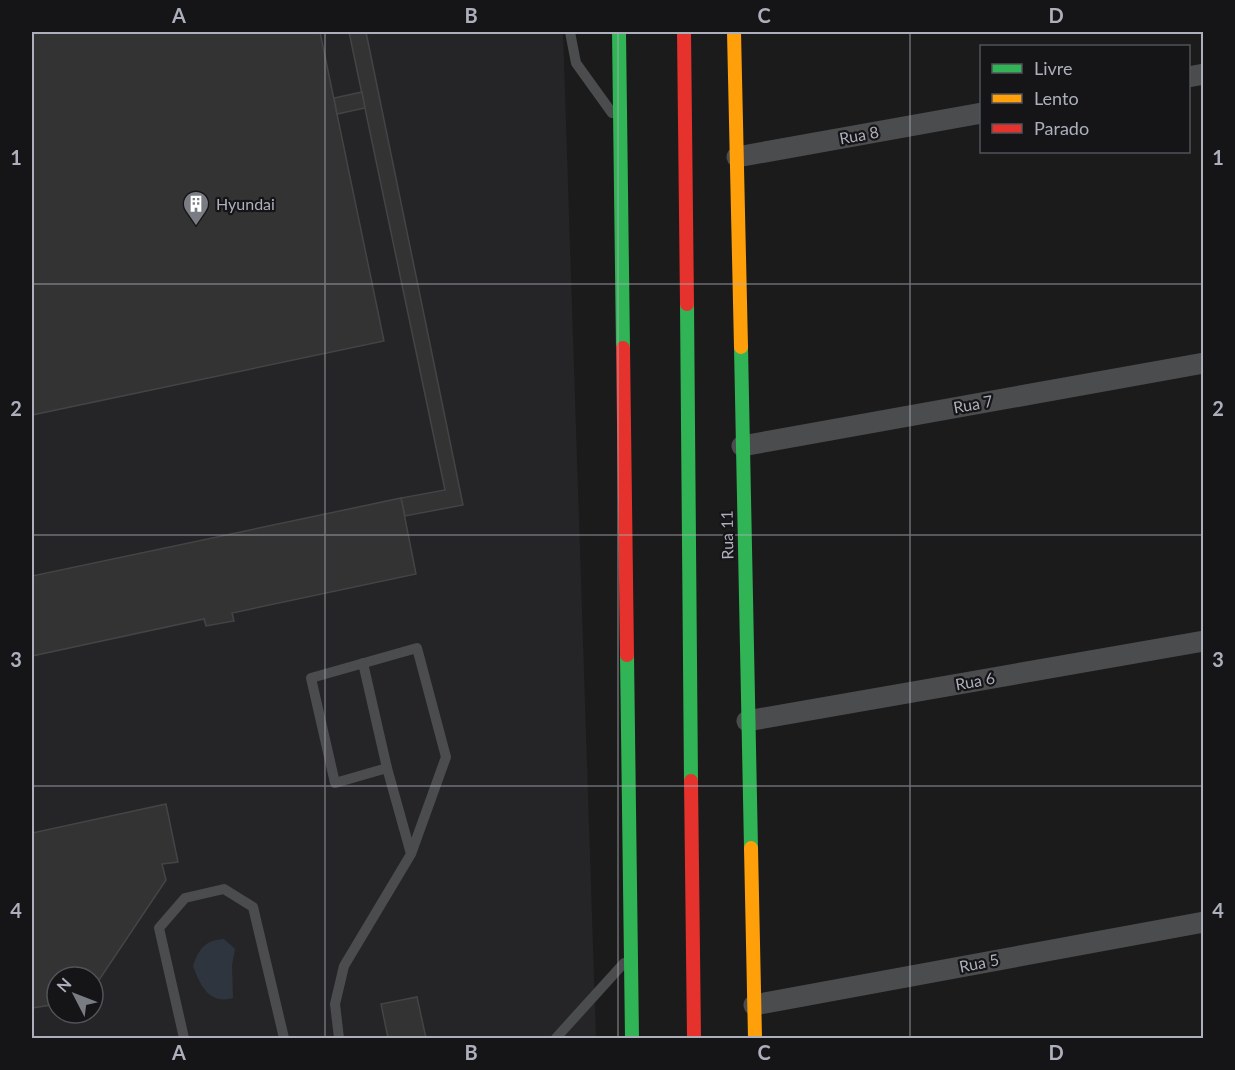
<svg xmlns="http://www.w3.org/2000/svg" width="1235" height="1070" font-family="Lato,sans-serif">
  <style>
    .built { fill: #252527; fill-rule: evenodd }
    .water { fill: #2e353e }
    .building { fill: #333; stroke: #444447; stroke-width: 1.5 }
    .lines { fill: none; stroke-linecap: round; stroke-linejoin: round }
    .lane { stroke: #4b4c4e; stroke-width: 10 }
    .street { stroke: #4b4c4e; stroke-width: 21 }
    .fast { stroke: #30b455; stroke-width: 14 }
    .slow { stroke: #ff9f0a; stroke-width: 14 }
    .jam { stroke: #e5322d; stroke-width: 14 }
    .grid { fill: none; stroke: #adb0bc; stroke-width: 1.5; stroke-opacity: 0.55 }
    .labels { text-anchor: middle; stroke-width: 4.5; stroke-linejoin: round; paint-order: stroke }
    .street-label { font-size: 16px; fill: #adb0bc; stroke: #151517 }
    .poi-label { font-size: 16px; fill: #adb0bc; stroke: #151517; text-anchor: start }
    .neatline { fill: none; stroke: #adb0bc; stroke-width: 2 }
    .grid-label { font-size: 20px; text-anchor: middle; font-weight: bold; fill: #adb0bc }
  </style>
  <rect width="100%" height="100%" fill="#1b1b1b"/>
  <path class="built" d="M32,32H563L596,1038H32ZM57,977H93V1013H57Z"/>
  <path class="water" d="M224,939L235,949L232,965L233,998C209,1005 200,985 193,966C199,949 205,940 224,939Z"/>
  <g class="building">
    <polygon points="32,32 320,32 384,341 32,415"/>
    <polygon points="349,32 366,32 463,505 405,516 401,498 445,490"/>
    <polygon points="362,92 365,108 337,114 334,98"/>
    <polygon points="401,498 416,574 232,613 234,621 206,626 204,619 32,656 32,576"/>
    <polygon points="166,804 178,862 162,864 166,880 99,980 93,980 93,977 57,977 57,1004 32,1008 32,833"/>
    <polygon points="417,997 426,1038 388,1038 381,1004"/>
  </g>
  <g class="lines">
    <g class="lane">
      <polyline points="570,32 576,63 612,113"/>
      <polyline points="363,663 387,768"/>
      <polyline points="184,1038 159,928 185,898 224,889 253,907 284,1038"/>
      <polyline points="339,1038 335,1004 344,966 411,854 446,757 417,648 311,678 335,783 387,768 411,854"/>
      <polyline points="556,1038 624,963"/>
    </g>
    <g class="street">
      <polyline points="1188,77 1204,74"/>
      <polyline points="737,157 982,113"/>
      <polyline points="742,446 1204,363"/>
      <polyline points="747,721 1204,641"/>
      <polyline points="754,1005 1204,922"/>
    </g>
    <g class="fast">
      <polyline points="619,32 623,348"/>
      <polyline points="687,304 691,781"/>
      <polyline points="741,347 751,848"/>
      <polyline points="627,655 632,1038"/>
    </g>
    <g class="slow">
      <polyline points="734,32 741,347"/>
      <polyline points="751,848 755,1038"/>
    </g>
    <g class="jam">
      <polyline points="684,32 687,304"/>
      <polyline points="623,348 627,655"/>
      <polyline points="691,781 694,1038"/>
    </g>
  </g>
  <path class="grid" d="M325,32V1038M618,32V1038M910,32V1038M32,284H1204M32,535H1204M32,786H1204"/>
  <defs>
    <symbol id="building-pin" viewBox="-11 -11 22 30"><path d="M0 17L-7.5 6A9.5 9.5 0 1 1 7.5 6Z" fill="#7a7c84" stroke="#151517"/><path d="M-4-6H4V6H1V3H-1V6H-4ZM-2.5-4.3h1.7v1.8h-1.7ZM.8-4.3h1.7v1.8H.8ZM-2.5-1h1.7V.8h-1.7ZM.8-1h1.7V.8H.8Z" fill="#fff"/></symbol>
  </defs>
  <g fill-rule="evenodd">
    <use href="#building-pin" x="181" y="189" width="30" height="40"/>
  </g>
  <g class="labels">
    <g class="street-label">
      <text transform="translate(859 135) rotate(-10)" y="6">Rua 8</text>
      <text transform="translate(973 404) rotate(-10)" y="6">Rua 7</text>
      <text transform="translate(727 535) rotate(-91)" y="6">Rua 11</text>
      <text transform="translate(975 681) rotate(-10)" y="6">Rua 6</text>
      <text transform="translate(979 963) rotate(-11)" y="6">Rua 5</text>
    </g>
    <g class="poi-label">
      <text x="216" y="210">Hyundai</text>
    </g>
  </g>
  <rect width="1235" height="1070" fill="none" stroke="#151517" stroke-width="66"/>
  <rect x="980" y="45" width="210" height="108" fill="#151517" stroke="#525359" stroke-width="1.5"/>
  <rect x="992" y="64" width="30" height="9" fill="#30b455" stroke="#525359" stroke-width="1.5"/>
  <text x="1034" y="75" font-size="18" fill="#adb0bc">Livre</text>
  <rect x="992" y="94" width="30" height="9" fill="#ff9f0a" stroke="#525359" stroke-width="1.5"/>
  <text x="1034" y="105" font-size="18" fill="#adb0bc">Lento</text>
  <rect x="992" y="124" width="30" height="9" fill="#e5322d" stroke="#525359" stroke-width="1.5"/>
  <text x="1034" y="135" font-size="18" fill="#adb0bc">Parado</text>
  <g transform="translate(75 995) rotate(312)"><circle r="28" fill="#151517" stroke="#525359" stroke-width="1.5"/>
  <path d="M0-4.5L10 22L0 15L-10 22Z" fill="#7a7c84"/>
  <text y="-9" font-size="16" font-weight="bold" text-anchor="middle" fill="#adb0bc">N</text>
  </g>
  <rect x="33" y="33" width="1169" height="1004" class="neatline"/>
  <g class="grid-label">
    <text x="179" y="23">A</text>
    <text x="471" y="23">B</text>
    <text x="764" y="23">C</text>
    <text x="1056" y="23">D</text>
    <text x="16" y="165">1</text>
    <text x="1218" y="165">1</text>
    <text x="16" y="416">2</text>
    <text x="1218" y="416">2</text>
    <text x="16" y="667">3</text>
    <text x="1218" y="667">3</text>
    <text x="16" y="918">4</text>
    <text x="1218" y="918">4</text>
    <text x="179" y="1060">A</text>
    <text x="471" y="1060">B</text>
    <text x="764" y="1060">C</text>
    <text x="1056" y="1060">D</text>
  </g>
</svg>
